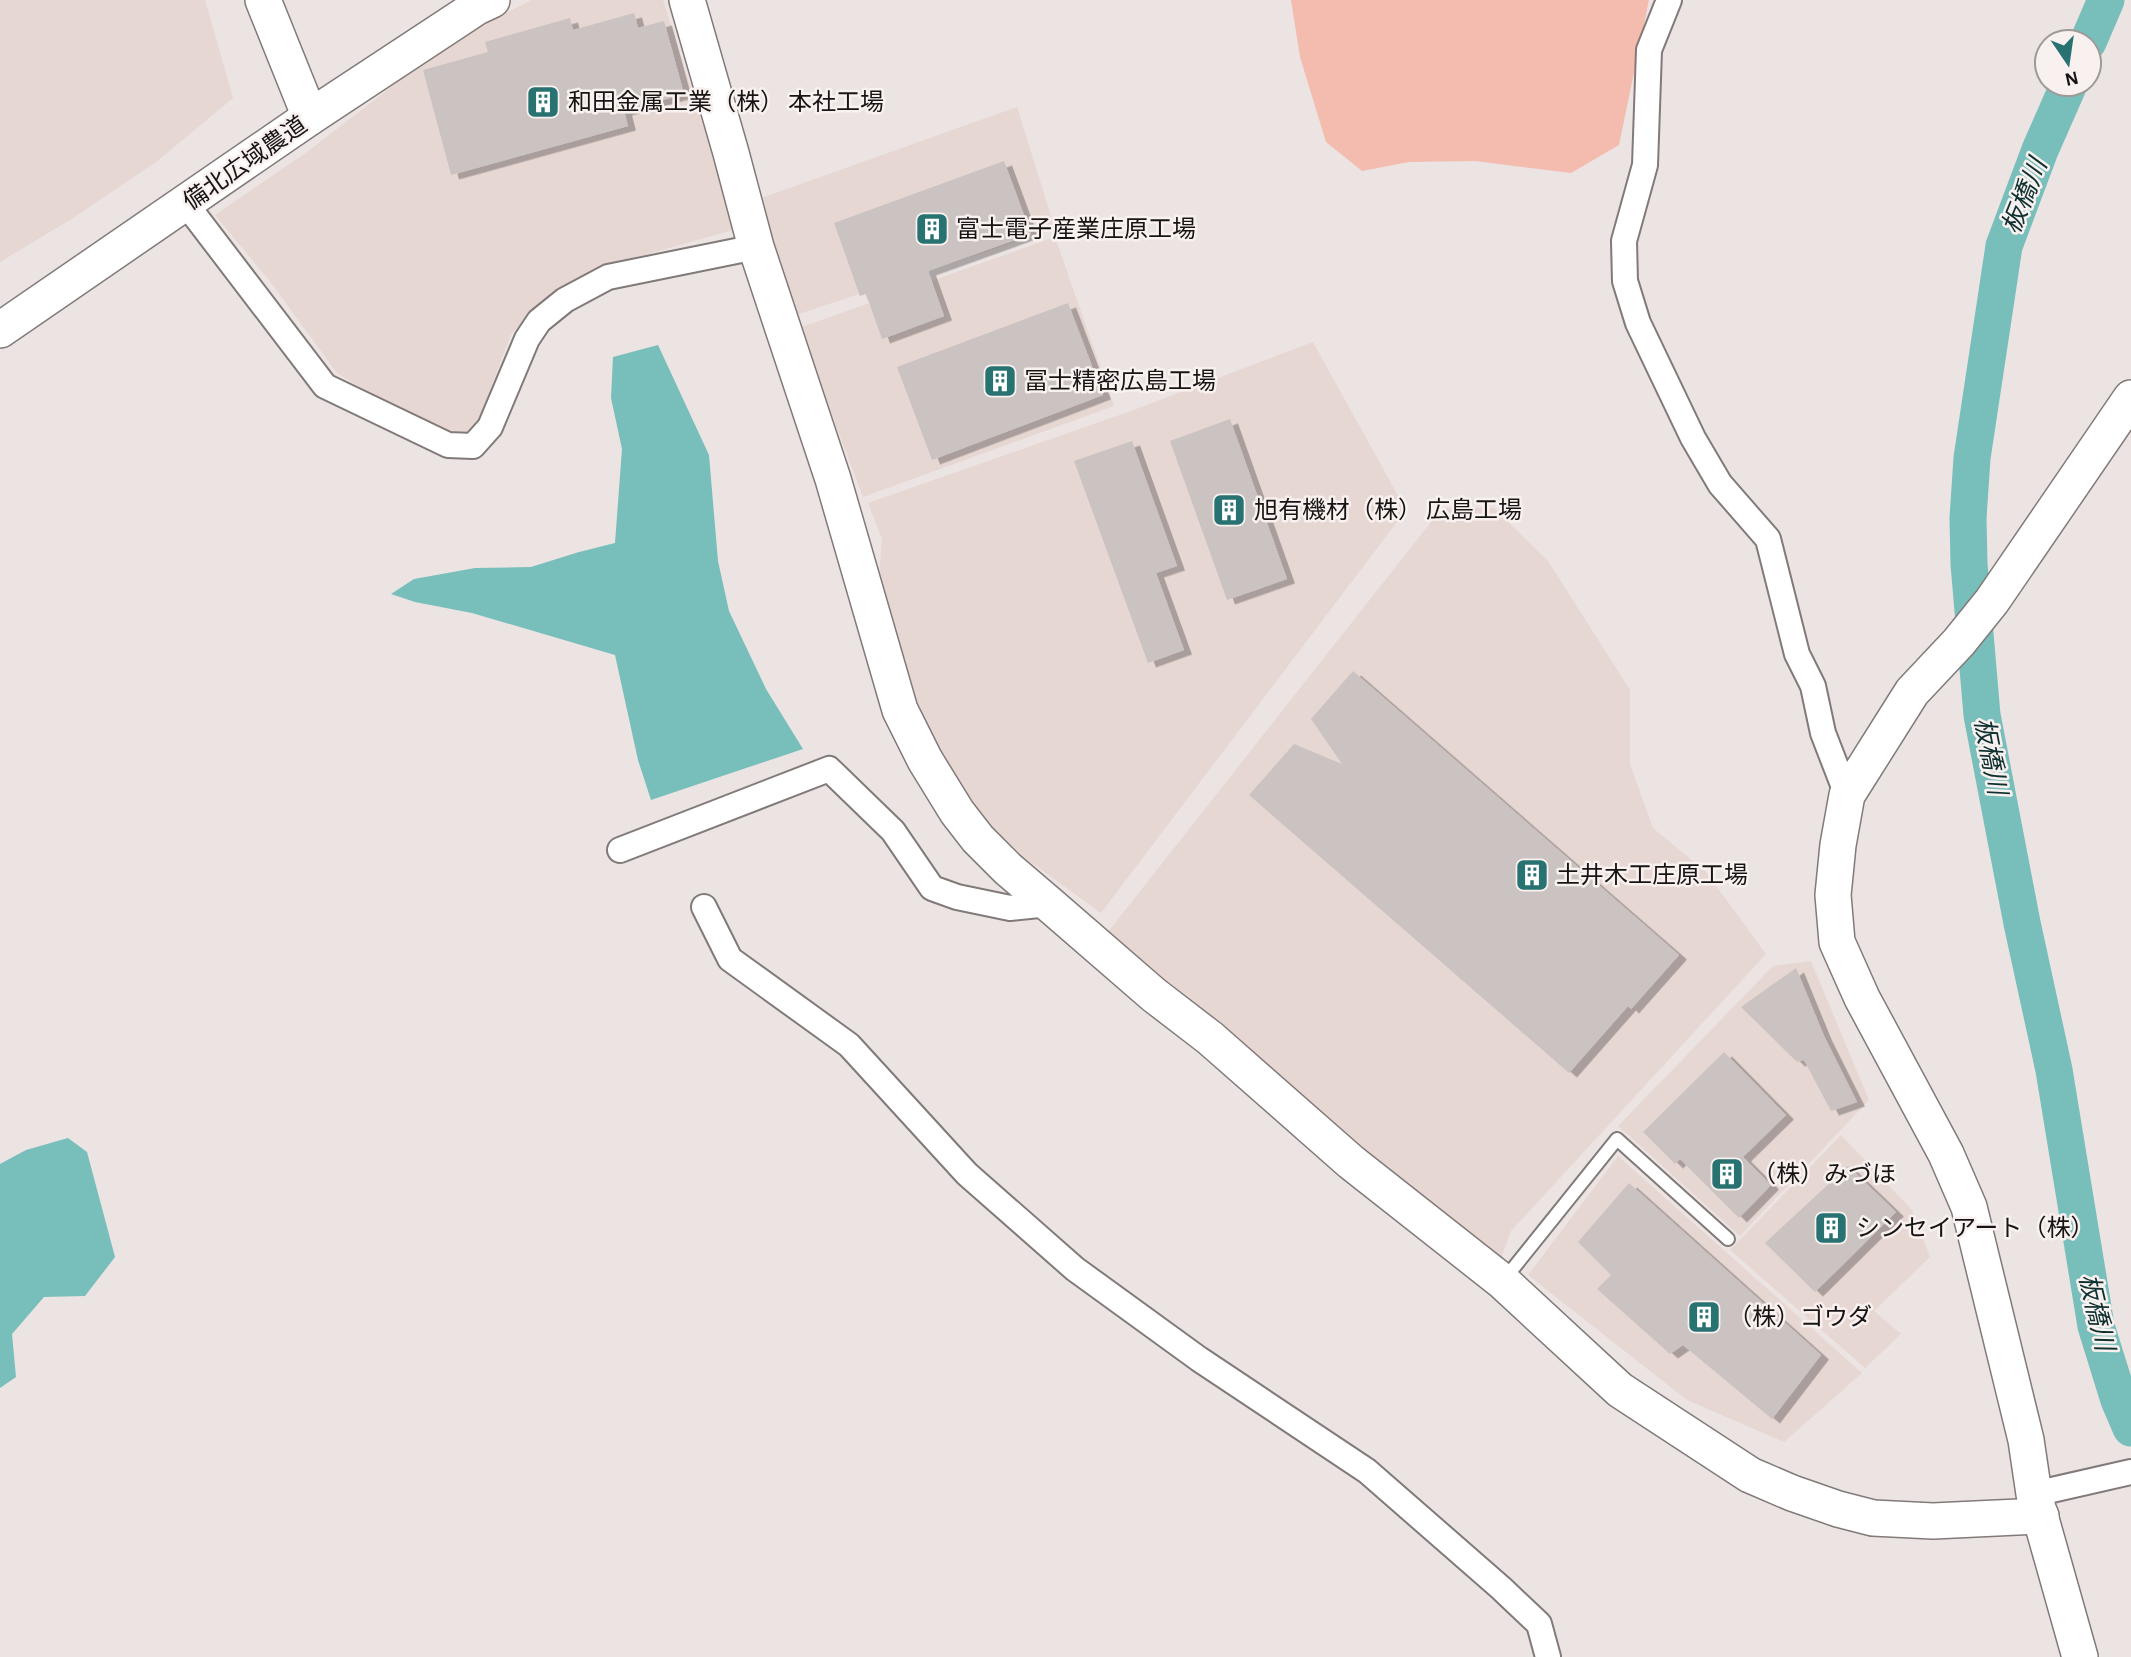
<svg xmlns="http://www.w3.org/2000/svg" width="2131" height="1657" font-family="'Alegreya Sans','Noto Sans JP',sans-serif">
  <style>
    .built { fill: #e7d7d3 }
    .green { fill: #f4bbaf }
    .water { fill: #78bebb }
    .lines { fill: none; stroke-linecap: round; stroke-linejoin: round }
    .river { stroke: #78bebb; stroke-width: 37 }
    .building { fill: #cac3c1; filter: url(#shadow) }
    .lane-casing { stroke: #817a79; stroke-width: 16 }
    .street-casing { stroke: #817a79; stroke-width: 28 }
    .secondary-casing { stroke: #817a79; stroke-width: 38 }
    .lane { stroke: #fff; stroke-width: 12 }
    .street { stroke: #fff; stroke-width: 24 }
    .secondary { stroke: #fff; stroke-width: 35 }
    .labels { text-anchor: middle; stroke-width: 5; stroke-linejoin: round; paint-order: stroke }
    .poi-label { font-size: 24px; fill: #171414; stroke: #f9f1ef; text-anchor: start }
    .street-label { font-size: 24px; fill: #171414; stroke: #f9f1ef }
    .water-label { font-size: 26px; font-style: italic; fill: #0d3130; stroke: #f9f1ef }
  </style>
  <defs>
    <filter id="shadow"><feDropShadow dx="8" dy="4.5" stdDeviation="0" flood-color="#0004"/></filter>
  </defs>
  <rect width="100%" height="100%" fill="#ebe4e2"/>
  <g class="built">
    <polygon points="0,0 205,0 233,98 156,162 73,218 0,262"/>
    <polygon points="531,0 663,0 736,229 606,266 531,313 511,334 490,390 481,422 467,438 452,435 403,414 337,373 269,280 215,215 307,152 434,54 477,28"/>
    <polygon points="1017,107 1055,229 793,316 756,200"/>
    <polygon points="1055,237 1114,406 863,497 799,328"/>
    <polygon points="1313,342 1406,510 1101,913 1000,840 949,777 910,684 879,577 882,539 868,503 1131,411"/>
    <polygon points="1442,508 1494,508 1548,561 1630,690 1630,764 1653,828 1706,872 1766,954 1511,1231 1500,1261 1417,1191 1104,937"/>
    <polygon points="1811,961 1869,1100 1740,1236 1618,1126 1773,966"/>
    <polygon points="1841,1135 1912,1210 1930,1257 1874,1311 1901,1334 1865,1368 1730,1250"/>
    <polygon points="1618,1156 1862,1373 1784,1442 1687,1400 1528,1275"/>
  </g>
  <polygon class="green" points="1291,0 1649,0 1619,145 1571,173 1475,161 1409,162 1362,171 1326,142 1300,57"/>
  <g class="water">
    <polygon points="658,345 709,455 718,561 729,611 766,689 803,749 651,800 638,760 615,655 472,613 415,602 391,594 414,579 475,568 531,567 579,552 615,543 622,449 611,398 613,357"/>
    <polygon points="68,1138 87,1152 115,1257 85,1296 44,1297 12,1334 16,1377 0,1388 0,1164 26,1150"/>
  </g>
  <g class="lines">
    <g class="river">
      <polyline points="2088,42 2106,0"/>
      <polyline points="2069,84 2040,150 2004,246 1972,458 1968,518 1969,564 1982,715 2022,923 2054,1070 2096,1326 2119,1400 2131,1428"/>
    </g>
  </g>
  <g class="building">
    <polygon points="634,13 638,28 664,21 684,94 624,111 628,126 451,175 423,70 488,52 485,42 570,18 573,30"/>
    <polygon points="1004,161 1031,234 928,271 944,316 882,339 866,294 860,296 834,223"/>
    <polygon points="1068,303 1103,395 932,460 897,367"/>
    <polygon points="1230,419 1287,579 1227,600 1170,441"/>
    <polygon points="1132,441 1177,566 1156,573 1184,650 1148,663 1074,461"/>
    <polygon points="1353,671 1679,955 1631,1009 1628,1006 1569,1073 1249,795 1294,744 1342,764 1311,719"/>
    <polygon points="1796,968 1824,1036 1857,1102 1831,1111 1804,1060 1797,1062 1741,1007"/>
    <polygon points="1724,1052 1786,1115 1743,1157 1771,1185 1739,1218 1680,1159 1675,1164 1643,1132"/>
    <polygon points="1848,1166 1896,1212 1815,1292 1765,1243"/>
    <polygon points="1629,1183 1821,1355 1772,1419 1683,1345 1670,1354 1597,1289 1611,1275 1578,1242"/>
  </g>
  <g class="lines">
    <defs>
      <polyline id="lane" points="1503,1281 1617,1139 1728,1239"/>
      <g id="street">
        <polyline points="1669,0 1649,50 1645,165 1624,241 1625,281 1638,323 1693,438 1720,484 1768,539 1797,654 1813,686 1823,733 1847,795"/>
        <polyline points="186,204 325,386 448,445 473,446 490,427 527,339 539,321 565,300 608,277 756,247"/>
        <polyline points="620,850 829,769 893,831 932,888 957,897 1010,908 1049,904"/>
        <polyline points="704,907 730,959 849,1045 967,1174 1075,1269 1199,1359 1367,1471 1501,1588 1539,1624 1548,1657"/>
        <polyline points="2034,1494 2131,1472"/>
      </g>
      <g id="secondary">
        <polyline points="263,0 310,117"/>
        <polyline points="687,0 731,153 756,247 833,479 900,710 925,760 957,812 978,839 1008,869 1049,904 1154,995 1210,1038 1351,1162 1502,1281 1620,1390 1750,1475 1792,1493 1838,1509 1873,1518 1933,1521 2041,1516"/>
        <polyline points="0,330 310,117 477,7 492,0"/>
        <polyline points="2080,1657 2034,1494 2026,1440 1969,1207 1946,1154 1862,998 1837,942 1833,895 1838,845 1847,795 1912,692 1959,642 1992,601 2131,398"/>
      </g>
    </defs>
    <use href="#lane" class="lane-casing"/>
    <use href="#street" class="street-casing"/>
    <use href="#secondary" class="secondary-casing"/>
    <use href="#lane" class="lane"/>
    <use href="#street" class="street"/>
    <use href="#secondary" class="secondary"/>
  </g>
  <defs>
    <symbol id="building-square" viewBox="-11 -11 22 22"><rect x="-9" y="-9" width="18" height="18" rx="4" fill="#287271" stroke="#f9f1ef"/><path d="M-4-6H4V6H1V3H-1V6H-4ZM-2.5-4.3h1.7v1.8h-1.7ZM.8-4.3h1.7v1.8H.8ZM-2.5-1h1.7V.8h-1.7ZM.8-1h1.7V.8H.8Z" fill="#fff"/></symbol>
  </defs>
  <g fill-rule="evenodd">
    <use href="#building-square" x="524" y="83" width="38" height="38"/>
    <use href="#building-square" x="913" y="210" width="38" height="38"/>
    <use href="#building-square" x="981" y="362" width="38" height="38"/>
    <use href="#building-square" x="1210" y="491" width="38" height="38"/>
    <use href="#building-square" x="1513" y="856" width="38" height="38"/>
    <use href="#building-square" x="1708" y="1155" width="38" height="38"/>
    <use href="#building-square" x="1812" y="1209" width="38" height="38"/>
    <use href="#building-square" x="1685" y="1298" width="38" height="38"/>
  </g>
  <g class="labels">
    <g class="poi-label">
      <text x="568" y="110">和田金属工業（株） 本社工場</text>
      <text x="956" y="237">富士電子産業庄原工場</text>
      <text x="1024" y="389">冨士精密広島工場</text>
      <text x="1254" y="518">旭有機材（株） 広島工場</text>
      <text x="1556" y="883">土井木工庄原工場</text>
      <text x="1752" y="1182">（株）みづほ</text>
      <text x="1856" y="1236">シンセイアート（株）</text>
      <text x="1728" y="1325">（株）ゴウダ</text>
    </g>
    <g class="street-label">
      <text transform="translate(245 163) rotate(-35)" y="8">備北広域農道</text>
    </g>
    <g class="water-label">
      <text transform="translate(2024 196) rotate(-68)" y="9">板橋川</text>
      <text transform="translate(1991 756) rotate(79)" y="9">板橋川</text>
      <text transform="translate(2097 1312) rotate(77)" y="9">板橋川</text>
    </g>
  </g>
  <g transform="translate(2068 63) rotate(167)"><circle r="33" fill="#f9f1ef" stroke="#9f9997" stroke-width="2"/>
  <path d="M0-5L12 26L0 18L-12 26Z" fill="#287271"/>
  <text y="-10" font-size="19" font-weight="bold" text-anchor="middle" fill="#171414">N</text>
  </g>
</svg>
